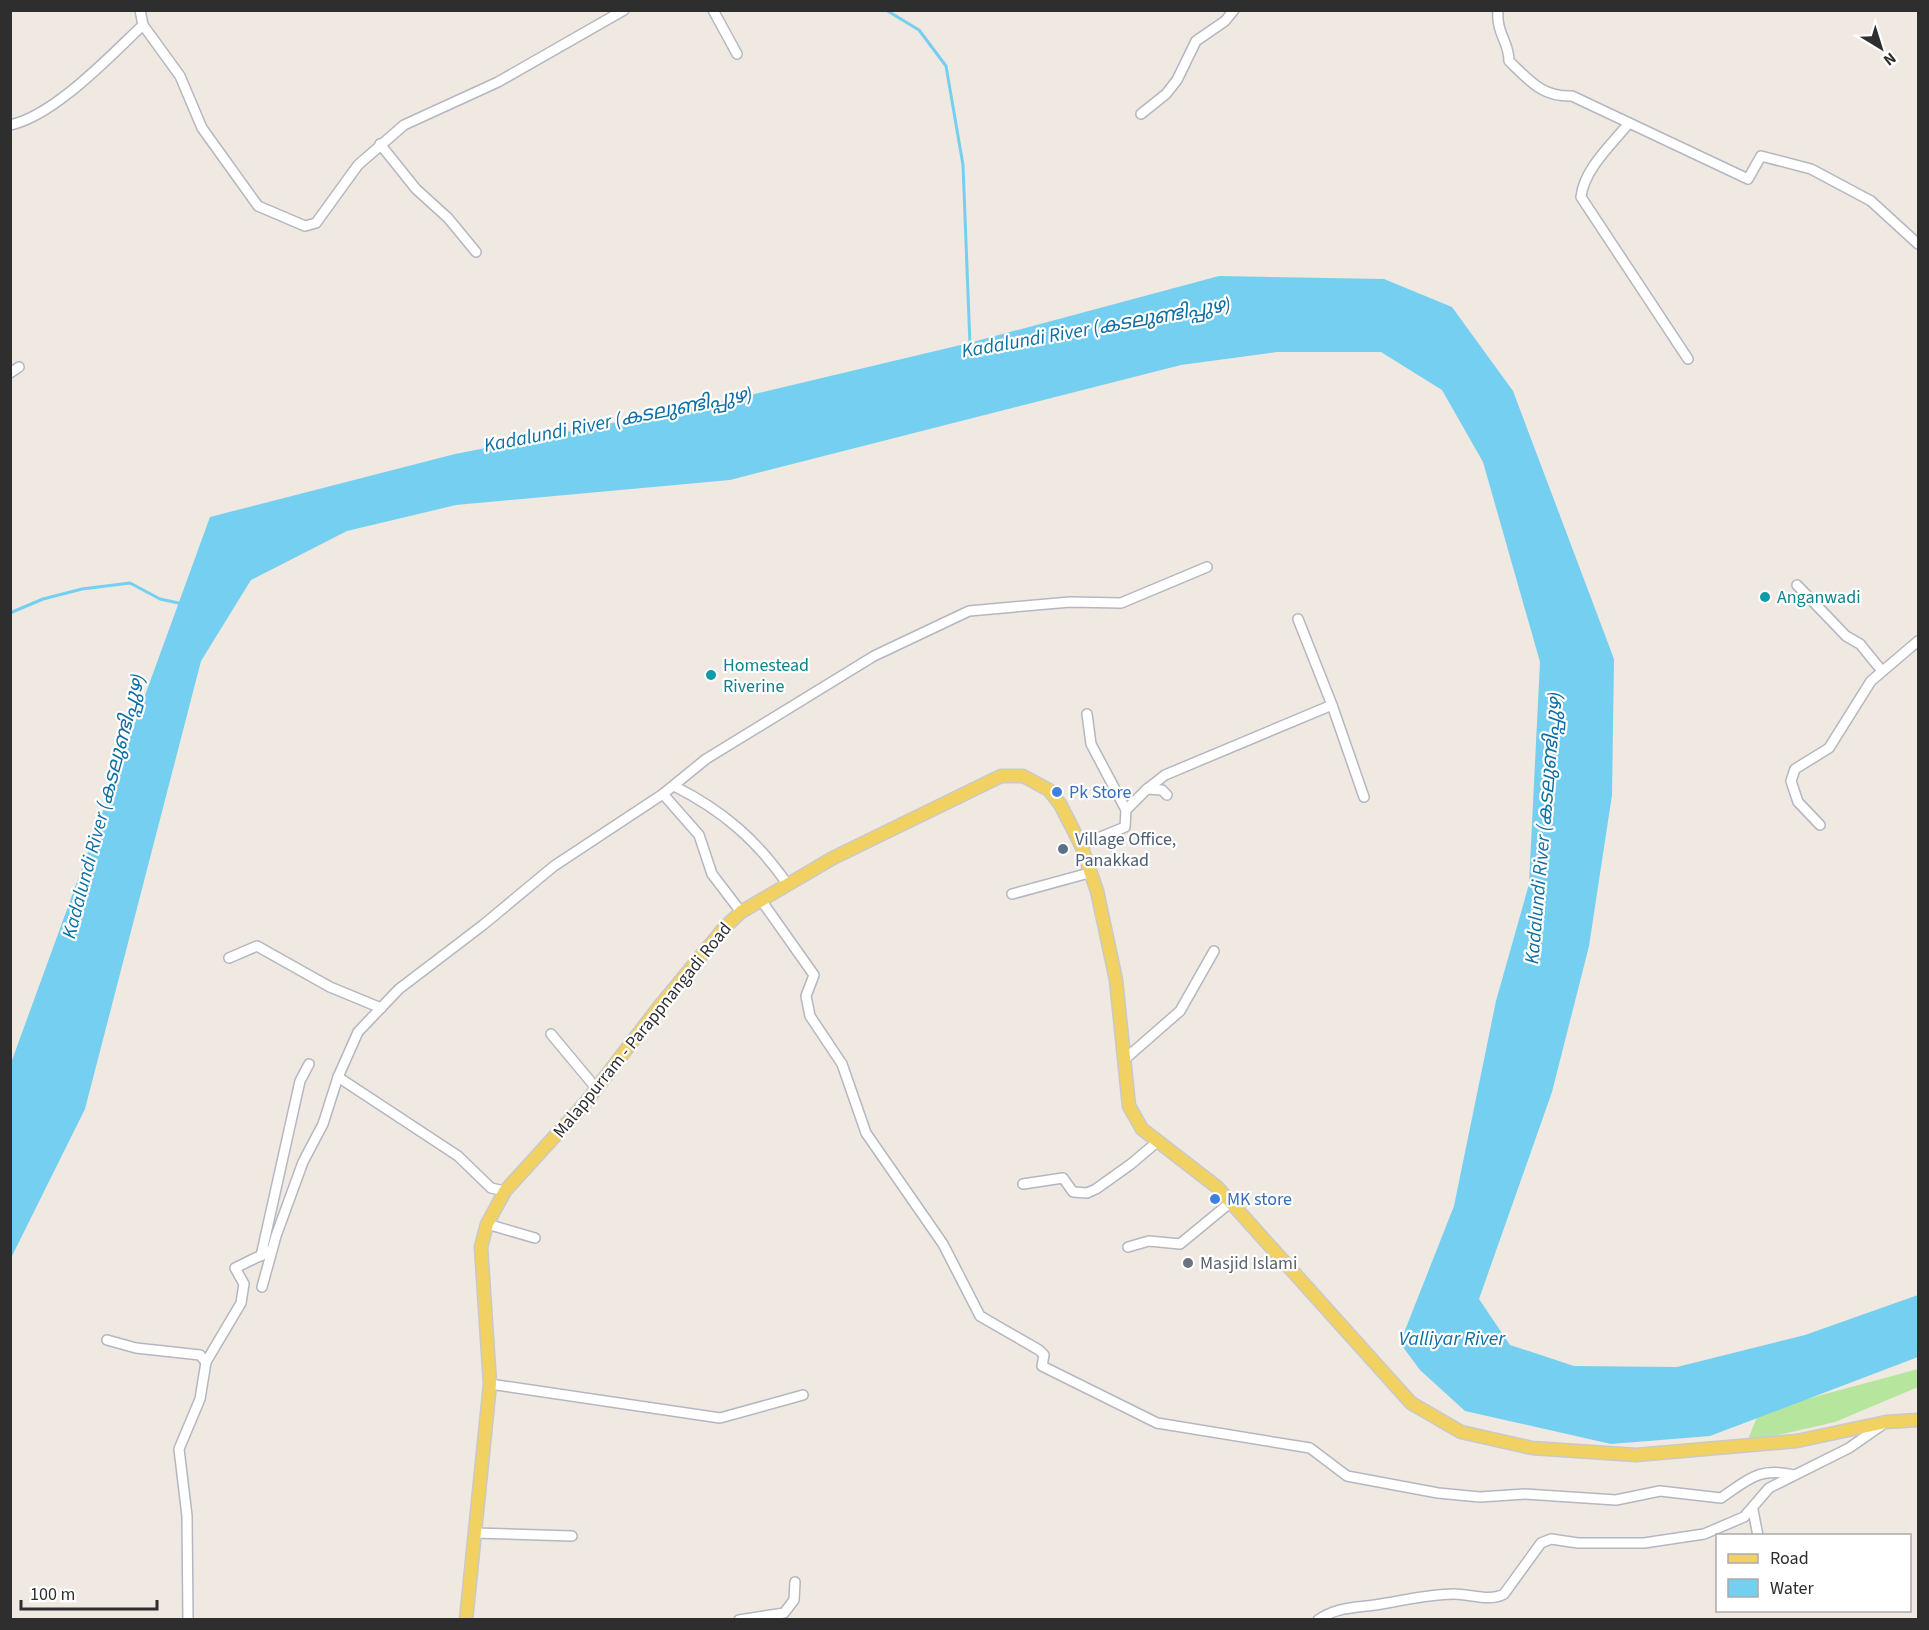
<svg xmlns="http://www.w3.org/2000/svg" width="1929" height="1630" font-family="'Source Sans 3','Noto Sans Malayalam',sans-serif">
  <style>
    .green { fill: #b6e59e }
    .water { fill: #75cff0 }
    .lines { fill: none; stroke-linecap: round; stroke-linejoin: round }
    .stream { stroke: #75cff0; stroke-width: 3 }
    .minor-casing { stroke: #b4b7c1; stroke-width: 12 }
    .major-casing { stroke: #c9c9c9; stroke-width: 15 }
    .minor { stroke: #fff; stroke-width: 9 }
    .major { stroke: #f2d163; stroke-width: 12 }
    .culture-dot { fill: #0f9aa8; stroke: #fff; stroke-width: 2 }
    .shop-dot { fill: #3f7fe0; stroke: #fff; stroke-width: 2 }
    .service-dot { fill: #5c6f8a; stroke: #fff; stroke-width: 2 }
    .worship-dot { fill: #6b7280; stroke: #fff; stroke-width: 2 }
    .labels { text-anchor: middle; stroke-width: 4.5; stroke-linejoin: round; paint-order: stroke }
    .culture-label { font-size: 18px; fill: #0d838f; stroke: #fff; text-anchor: start }
    .shop-label { font-size: 18px; fill: #366cbe; stroke: #fff; text-anchor: start }
    .service-label { font-size: 18px; fill: #4e5e75; stroke: #fff; text-anchor: start }
    .street-label { font-size: 18px; fill: #2e2e2e; stroke: #fff }
    .worship-label { font-size: 18px; fill: #5b616d; stroke: #fff; text-anchor: start }
    .water-label { font-size: 20px; font-style: italic; fill: #0d6fa3; stroke: #fff }
  </style>
  <rect width="100%" height="100%" fill="#efe9e1"/>
  <polygon class="green" points="1918,1369 1918,1387 1835,1422 1747,1442 1759,1412"/>
  <polygon class="water" points="1219,276 1384,279 1452,307 1513,391 1614,659 1612,795 1589,946 1552,1092 1479,1299 1510,1345 1574,1366 1677,1367 1805,1335 1918,1295 1918,1357 1710,1436 1611,1444 1465,1411 1420,1370 1400,1343 1454,1206 1496,1001 1529,884 1540,662 1483,462 1442,390 1381,352 1277,352 1181,365 730,480 456,505 347,531 251,580 201,661 85,1109 11,1258 11,1063 210,517 455,454 734,399 969,343"/>
  <g class="lines">
    <g class="stream">
      <polyline points="886,10 919,30 946,66 963,165 970,345"/>
      <polyline points="10,613 43,599 82,589 130,583 160,599 183,604"/>
    </g>
    <defs>
      <g id="minor">
        <polyline points="140,10 143,25 180,76 202,128 258,206 305,226 316,223 358,165 404,125 498,82 624,10"/>
        <polyline points="713,10 737,54"/>
        <path d="M1498,10C1496,34 1509,41 1509,61C1530,81 1542,97 1572,96L1748,179L1761,156L1811,169L1871,201L1918,244"/>
        <polyline points="1141,114 1166,94 1177,80 1196,41 1225,21 1234,10"/>
        <path d="M1629,123C1612,144 1584,169 1581,197L1688,359"/>
        <path d="M10,125C54,116 110,56 143,25"/>
        <polyline points="380,144 416,189 448,218 476,252"/>
        <polyline points="10,373 19,367"/>
        <polyline points="1797,585 1846,636 1860,644 1882,671"/>
        <polyline points="1298,619 1332,705"/>
        <polyline points="1087,714 1091,744 1126,810"/>
        <path d="M674,786C722,810 757,840 788,885"/>
        <polyline points="1147,789 1165,775 1332,705 1364,797"/>
        <polyline points="1820,825 1798,802 1791,781 1795,769 1829,748 1871,681 1918,641"/>
        <polyline points="1081,845 1125,827 1126,810 1147,789 1162,790 1167,795"/>
        <polyline points="1012,894 1089,873"/>
        <path d="M761,900L814,975L806,996L810,1016L842,1064L866,1133L943,1244L980,1316L1039,1350L1044,1355L1042,1366L1157,1423L1310,1448L1347,1476L1438,1493L1480,1497L1525,1494L1616,1500L1660,1491L1721,1498C1749,1479 1759,1467 1794,1475"/>
        <polyline points="741,912 712,874 699,835 663,794 706,759 874,656 969,611 1070,602 1121,603 1207,567"/>
        <polyline points="229,958 257,946 330,987 381,1008"/>
        <polyline points="551,1034 596,1088"/>
        <polyline points="1125,1059 1180,1011 1214,951"/>
        <polyline points="338,1077 458,1156 491,1188 505,1191"/>
        <polyline points="1023,1184 1063,1178 1073,1192 1087,1193 1096,1189 1131,1164 1157,1142"/>
        <polyline points="487,1224 535,1238"/>
        <polyline points="1128,1247 1149,1241 1180,1244 1231,1202"/>
        <polyline points="261,1256 300,1081 309,1064"/>
        <polyline points="262,1287 276,1236 303,1162 323,1124 338,1077 358,1032 399,989 483,925 554,866 663,794"/>
        <polyline points="107,1340 136,1348 200,1355 206,1362"/>
        <polyline points="490,1384 720,1418 803,1395"/>
        <polyline points="1753,1510 1758,1536"/>
        <polyline points="474,1533 572,1536"/>
        <polyline points="188,1620 187,1516 179,1449 200,1399 206,1362 241,1303 244,1284 235,1268 272,1250"/>
        <polyline points="739,1620 784,1613 794,1600 795,1582"/>
        <path d="M1318,1620C1336,1607 1354,1608 1375,1605C1402,1601 1427,1594 1454,1594C1470,1594 1490,1602 1504,1594L1541,1543L1551,1539L1578,1543H1644L1704,1534L1744,1517L1769,1488L1849,1448L1882,1425"/>
      </g>
      <polyline id="major" points="466,1620 490,1384 481,1247 487,1224 505,1191 586,1102 658,1008 724,928 741,912 833,858 1001,776 1023,776 1049,790 1060,804 1081,845 1097,891 1116,980 1129,1106 1142,1129 1217,1187 1411,1403 1461,1432 1532,1448 1636,1455 1797,1441 1886,1422 1918,1420"/>
    </defs>
    <use href="#minor" class="minor-casing"/>
    <use href="#major" class="major-casing"/>
    <use href="#minor" class="minor"/>
    <use href="#major" class="major"/>
  </g>
  <g class="culture-dot">
    <circle cx="1765" cy="597" r="6"/>
    <circle cx="711" cy="675" r="6"/>
  </g>
  <g class="shop-dot">
    <circle cx="1057" cy="792" r="6"/>
    <circle cx="1215" cy="1199" r="6"/>
  </g>
  <circle class="service-dot" cx="1063" cy="849" r="6"/>
  <circle class="worship-dot" cx="1188" cy="1263" r="6"/>
  <g class="labels">
    <g class="culture-label">
      <text x="1777" y="603">Anganwadi</text>
      <text x="723" y="671">Homestead<tspan x="723" dy="21">Riverine</tspan></text>
    </g>
    <g class="shop-label">
      <text x="1069" y="798">Pk Store</text>
      <text x="1227" y="1205">MK store</text>
    </g>
    <g class="service-label">
      <text x="1075" y="845">Village Office,<tspan x="1075" dy="21">Panakkad</tspan></text>
    </g>
    <g class="street-label">
      <text transform="translate(642 1030) rotate(-51)" y="6">Malappurram - Parappnangadi Road</text>
    </g>
    <g class="worship-label">
      <text x="1200" y="1269">Masjid Islami</text>
    </g>
    <g class="water-label">
      <text transform="translate(1096 327) rotate(-10)" y="7">Kadalundi River (കടലുണ്ടിപ്പുഴ)</text>
      <text transform="translate(618 419) rotate(-11)" y="7">Kadalundi River (കടലുണ്ടിപ്പുഴ)</text>
      <text transform="translate(103 806) rotate(-75)" y="7">Kadalundi River (കടലുണ്ടിപ്പുഴ)</text>
      <text transform="translate(1543 828) rotate(-85)" y="7">Kadalundi River (കടലുണ്ടിപ്പുഴ)</text>
      <text x="1452" y="1345">Valliyar River</text>
    </g>
  </g>
  <rect width="1929" height="1630" fill="none" stroke="#2e2e2e" stroke-width="24"/>
  <rect x="1716" y="1534" width="195" height="78" fill="#ffffff" stroke="#ababab" stroke-width="1.5"/>
  <rect x="1728" y="1554" width="30" height="9" fill="#f2d163" stroke="#ababab" stroke-width="1.5"/>
  <text x="1770" y="1564" font-size="18" fill="#2e2e2e">Road</text>
  <rect x="1728" y="1579" width="30" height="18" fill="#75cff0" stroke="#ababab" stroke-width="1.5"/>
  <text x="1770" y="1594" font-size="18" fill="#2e2e2e">Water</text>
  <g transform="translate(1881 48) rotate(142)" stroke="#ffffff" stroke-width="4.5" paint-order="stroke">
  <path d="M0-4.5L10 22L0 15L-10 22Z" fill="#2e2e2e"/>
  <text y="-9" font-size="16" font-weight="bold" text-anchor="middle" fill="#2e2e2e">N</text>
  </g>
  <path d="M21 1600v9h136v-9" fill="none" stroke="#2e2e2e" stroke-width="3"/>
  <text x="30" y="1600" font-size="18" fill="#2e2e2e" stroke="#ffffff" stroke-width="4.5" paint-order="stroke">100 m</text>
</svg>
